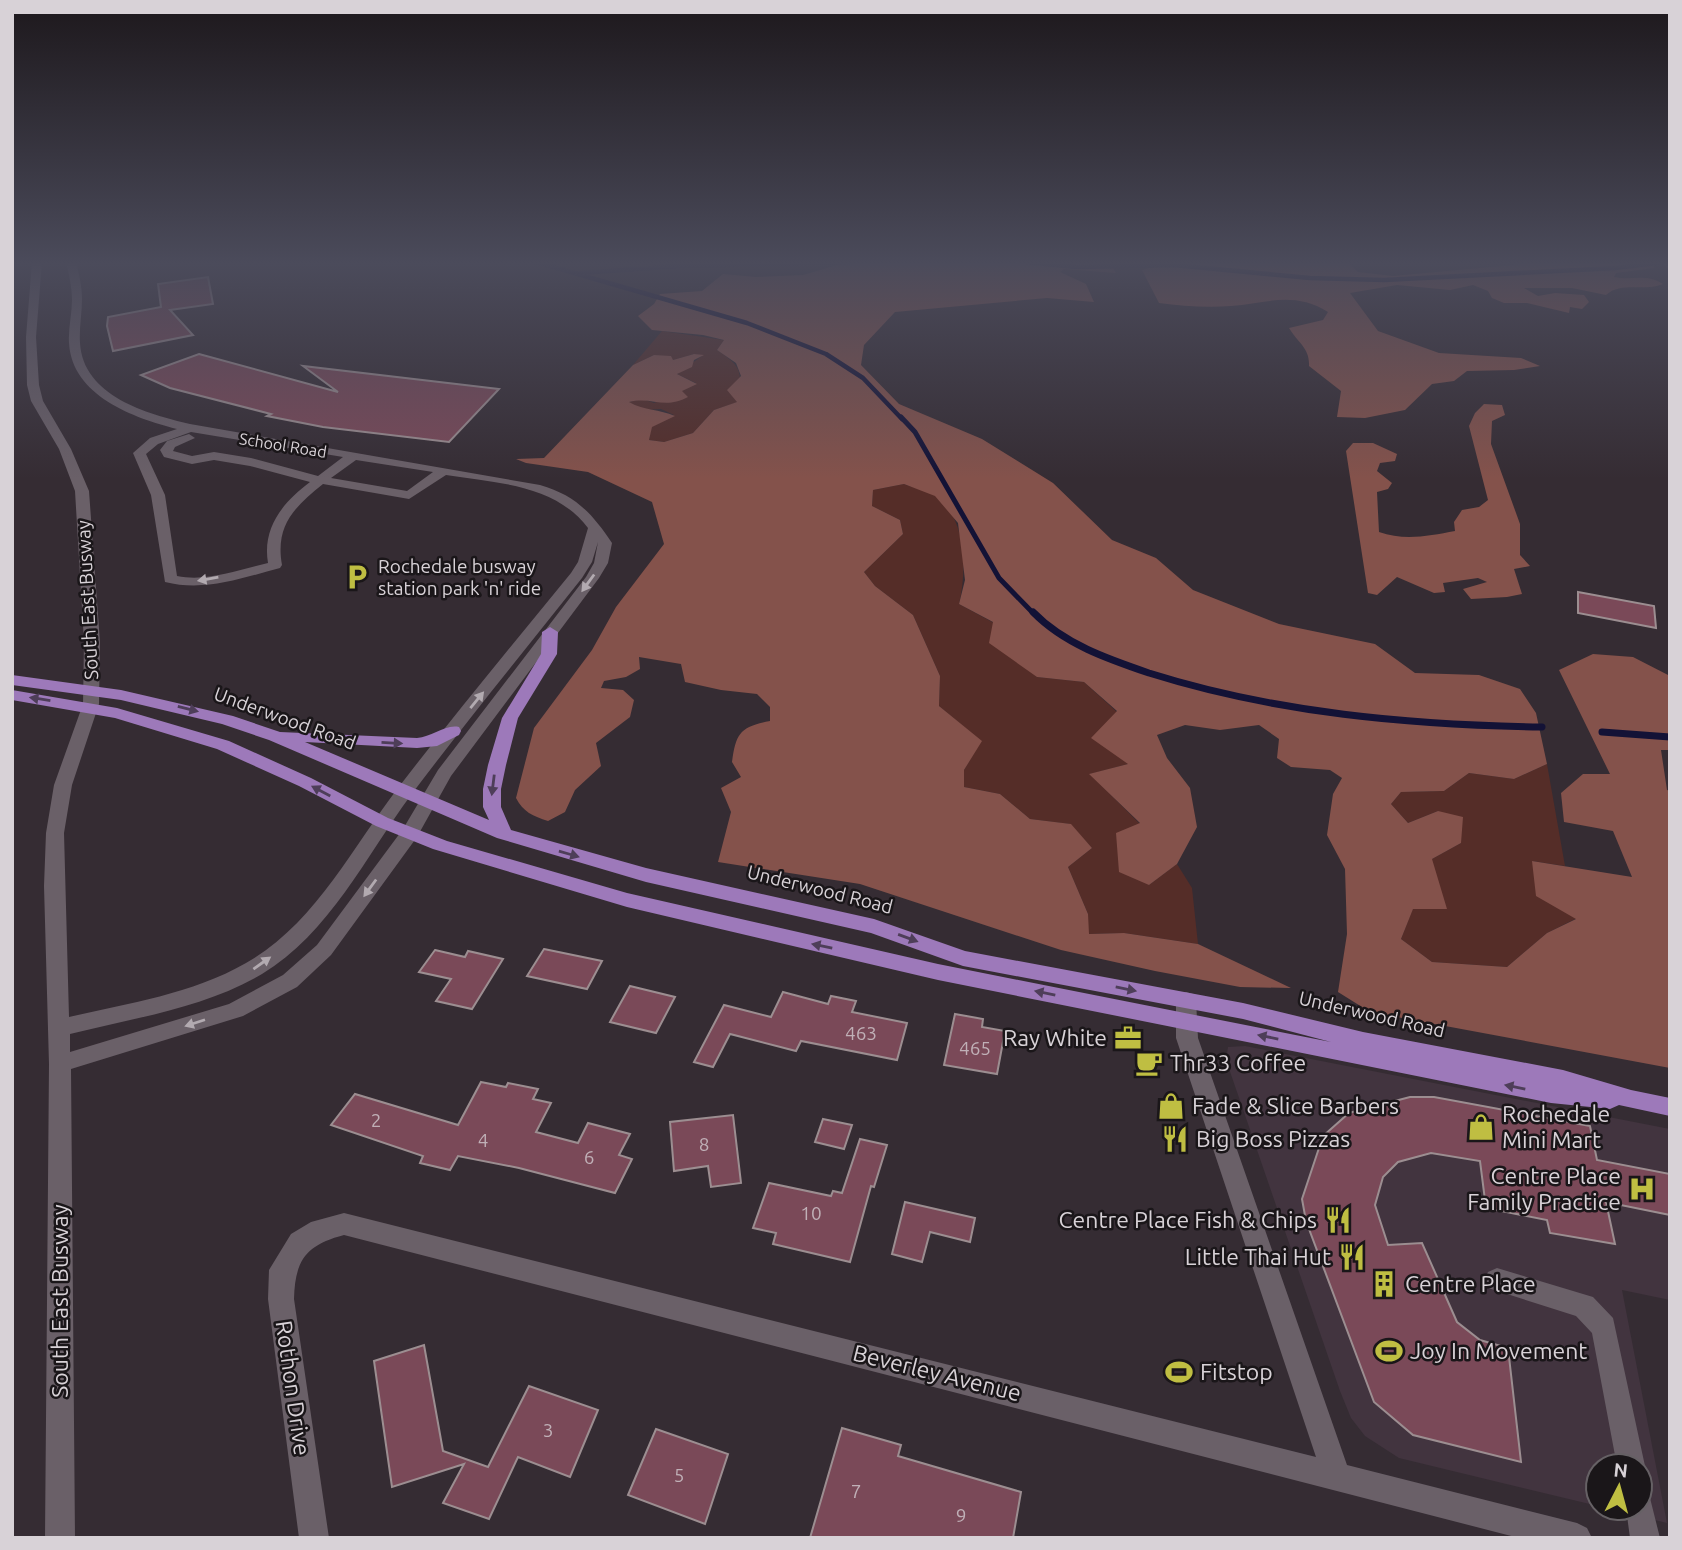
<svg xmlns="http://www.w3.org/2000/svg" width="1682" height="1550" font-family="Ubuntu,sans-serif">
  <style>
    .built { fill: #42343f }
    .green { fill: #552d28 }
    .forest { fill: #84524b }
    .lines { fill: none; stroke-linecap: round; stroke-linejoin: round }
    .stream-far2 { stroke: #131236; stroke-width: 4.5 }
    .stream-far1 { stroke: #131236; stroke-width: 5 }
    .stream { stroke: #131236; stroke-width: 7 }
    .building { fill: #7a4958; stroke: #9c8e91; stroke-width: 2 }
    .minor { fill: #6a6068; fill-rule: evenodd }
    .major { fill: #9d79ba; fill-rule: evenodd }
    .oneway { fill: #b2aab0 }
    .oneway2 { fill: #4e3e59 }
    .labels { text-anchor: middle; stroke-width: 5; stroke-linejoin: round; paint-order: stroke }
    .far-street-label { font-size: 16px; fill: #d8d2d7; stroke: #1a1619 }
    .poi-label { font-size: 19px; fill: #d8d2d7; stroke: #1a1619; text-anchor: start }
    .street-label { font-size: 19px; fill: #d8d2d7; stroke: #1a1619 }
    .near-number-label { font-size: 19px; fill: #c0b0b7 }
    .near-poi-label { font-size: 23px; fill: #d8d2d7; stroke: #1a1619; text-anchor: start }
    .near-street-label { font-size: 23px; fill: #d8d2d7; stroke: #1a1619 }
  </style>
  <rect width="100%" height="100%" fill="#352c33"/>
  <polygon class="built" points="1245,1046 1670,1129 1670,1300 1622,1290 1667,1523 1606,1508 1640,1508 1640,1466 1598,1466 1598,1506 1399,1458 1365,1436 1351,1418 1340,1391 1226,1060 1228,1047"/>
  <g class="green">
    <path d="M662,331L724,340L717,350C743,367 742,373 738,402L714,410L693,433L664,442L649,440L651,427L674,415L661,409L645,410L628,402L643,399L654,403L696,383L677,374L702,356L694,354L673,360L654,355L633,365Z"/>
    <path d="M904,484C913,488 928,490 936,496C967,519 967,571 959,604L994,623L1037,677L1084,682L1117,712L1128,764L1090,774L1140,824L1149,885L1177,864L1192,888L1198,944L1124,933L1088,934V914L1068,867L1092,848L1070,824L1030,819L1000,794L964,787V770L981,741L939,706L940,676L913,615L875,586L864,572L903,534L900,520L872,506L873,490Z"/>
    <polygon points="1547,764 1565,866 1532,861 1577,918 1547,933 1507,967 1432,962 1401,939 1432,859 1461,843 1438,811 1408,823 1391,804 1401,792 1444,791 1469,773 1514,779"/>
  </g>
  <g class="forest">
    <path d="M847,262H1109L1116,273L1064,269L1060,272L1086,284L1094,302L1047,298L895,312L864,345L861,365L899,404L982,439L1053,483L1112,540L1156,558L1193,590L1279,624L1375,644L1415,673L1479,675L1520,689L1536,713L1547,764L1514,779L1469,773L1444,791L1401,792L1391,804L1408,823L1438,811L1463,817L1461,843L1432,859L1447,909H1413L1401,939L1432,962L1507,967L1547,933L1576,919L1536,896L1532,861L1632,877L1613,831L1564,822L1561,793L1583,774H1610L1559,670L1593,654L1633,657L1670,676V750H1661L1667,790L1670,791V1068L1370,1012L1338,992L1347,934L1345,869L1327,835L1333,794L1342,778L1330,770L1291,767L1277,758L1279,739L1259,725L1220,730L1185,725L1157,735L1167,758L1190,788L1197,827L1177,864L1149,885L1119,872L1116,833L1140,823L1089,774L1128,764L1091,738L1117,711L1084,682L1037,677L989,643L993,622L959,604L965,580L958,523L935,496L904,484L873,490L872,506L900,520L903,534L864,572L875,586L913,615L940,676L939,706L982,741L964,770V787L1000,794L1030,819L1071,824L1092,848L1068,867L1088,914L1089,934L1124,933L1198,944L1291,988L1240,987L1155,971L1061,950L860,884L718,862L731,812L721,788L741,777L732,762C736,733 740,727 770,721V707L757,694L721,690L685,682L681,664L639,657L640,669L626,677L604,681L601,688L623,690L634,700L630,717L596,743L601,766L575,790L565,812L548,821C533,816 523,812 516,798L534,728L592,650L616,607L664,544L652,502L588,472L526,463L516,459L544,458L633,365L654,355L671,356L673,360L694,354L704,355L694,360L692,367L677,374L697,384L682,391L688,397C664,410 652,396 629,402C645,411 659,409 675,416L652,427L649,440L664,442L693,433L714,410L737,402L727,390L741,376L736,363L717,350L724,340L703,335L652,330L638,316L654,304L660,294L702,291L723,274L756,277L803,275Z"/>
    <path d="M1191,262H1347L1358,272L1393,276L1545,262H1654V268L1616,273L1614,277C1632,281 1646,273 1663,284C1645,292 1621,281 1606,295L1572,288H1524L1538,296L1555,293L1584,295L1589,302L1582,309L1570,307L1569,313L1527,303H1504L1492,298L1488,291L1473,285L1450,290L1397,285L1350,293L1378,331L1439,353L1521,358L1540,366L1514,370L1467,371L1454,381L1432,384L1405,410L1365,418L1337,417L1341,391L1309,366C1310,348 1298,343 1289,328L1323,320L1328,312C1294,291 1267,303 1231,306C1207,308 1182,306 1159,303L1142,270L1167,263Z"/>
    <path d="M1484,404L1502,405L1505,415L1492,421L1491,444L1520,524V555L1530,566L1514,569L1522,594L1507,597L1471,599L1463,589L1487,582L1478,578L1443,583L1445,592L1434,593L1397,577L1377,595L1368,593L1346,451L1353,443H1373L1397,454L1395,461L1380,463L1377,471L1392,483L1388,489L1377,492L1379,532C1404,541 1429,536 1455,531L1454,522L1462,510L1479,507L1488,500L1469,426L1475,413Z"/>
  </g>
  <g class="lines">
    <g class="stream-far2">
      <polyline points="536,262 747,323 826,354 863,378 902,419"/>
      <polyline points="1026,262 1076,267 1174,265 1310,278 1384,280 1615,268 1657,263"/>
      <polyline points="581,273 680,266 853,262"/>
    </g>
    <polyline class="stream-far1" points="901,417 915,432 999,578 1034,614"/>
    <g class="stream">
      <path d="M1033,612C1064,644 1108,659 1149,673C1276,713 1410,725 1542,727"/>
      <polyline points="1602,732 1670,737"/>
    </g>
  </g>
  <g class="building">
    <polygon points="208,277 213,304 170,310 193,335 113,351 107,326 108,317 161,307 158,284"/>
    <polygon points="199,354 338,392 303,366 499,389 449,442 323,427 267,416 271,414 170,388 141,375"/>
    <polygon points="1578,592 1654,606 1656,628 1578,613"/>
    <polygon points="544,949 602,961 587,989 527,976"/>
    <polygon points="435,950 465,957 468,951 503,959 472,1009 436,1001 451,979 419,972"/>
    <polygon points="630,986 675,997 656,1033 610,1022"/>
    <polygon points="783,992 828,1004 831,996 856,1001 852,1012 907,1023 897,1060 801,1041 796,1051 730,1034 713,1067 694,1062 724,1005 771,1017"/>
    <polygon points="955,1014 983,1019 982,1027 1005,1031 997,1074 944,1065"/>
    <polygon points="481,1082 506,1087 508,1083 538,1089 533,1099 551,1103 536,1132 578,1143 588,1123 630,1134 619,1155 632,1159 615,1193 519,1168 458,1156 450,1170 420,1163 423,1156 331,1125 355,1094 458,1125"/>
    <polygon points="1410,1097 1434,1097 1590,1126 1597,1160 1670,1174 1670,1215 1606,1202 1615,1244 1550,1233 1547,1220 1486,1208 1480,1161 1431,1153 1398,1162 1383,1177 1375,1205 1388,1245 1422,1243 1457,1322 1480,1340 1508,1348 1521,1462 1413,1435 1374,1402 1306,1221 1302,1199 1323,1136 1349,1113"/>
    <polygon points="733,1115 741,1183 711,1187 708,1166 674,1171 670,1122"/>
    <polygon points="823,1119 852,1125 844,1149 815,1142"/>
    <polygon points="860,1139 887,1145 874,1187 871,1186 850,1262 773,1244 776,1233 753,1228 769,1183 831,1196 833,1191 842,1193"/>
    <polygon points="905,1202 975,1218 970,1242 930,1232 922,1262 892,1254"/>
    <polygon points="424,1345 443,1451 488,1467 529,1386 598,1410 570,1477 518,1457 489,1519 443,1503 464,1464 392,1487 374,1361"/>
    <polygon points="842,1428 901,1445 898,1456 1021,1492 1013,1538 810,1538"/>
    <polygon points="656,1429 728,1454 705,1524 628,1495"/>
  </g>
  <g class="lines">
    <g class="minor">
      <path d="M32,262H42L36,337L39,385L43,401L71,449L89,491L100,642L99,704L72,785L64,833L69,1017C129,1003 192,994 246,963C314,925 352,848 398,788C454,715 513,644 571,573L578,562L588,528C555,484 496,483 446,475L409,499L323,484C294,507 275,526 282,565L280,568C242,578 205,592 165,582L151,495L133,453L150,438L177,429C134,418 72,396 69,343C68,329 72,314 72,300C72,287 69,275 66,262H76C79,274 82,286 82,299C82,314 79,328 80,343C83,396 147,414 190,424L540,485C575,495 592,513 612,543L608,563L599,578L451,776L417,837L331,955L297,987L243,1016L71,1069L75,1538H45L49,1064L44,886L46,833L54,785L83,704L84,642L75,491L59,449L31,401L27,385L26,337ZM191,432L343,457L318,476L251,458L214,452L192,456L173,451L175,447L195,438L189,434L167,441L160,450L164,457L192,464L214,460L250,466L310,482C283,502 262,528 268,563C238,570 207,582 177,576L165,495L146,454L158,444ZM356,460L433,472L407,491L331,478ZM598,542L594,563L586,577L438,770L403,829L317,945L283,975L229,1004L70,1052V1034C134,1018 204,1008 262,974C329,934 366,856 411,795C466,722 525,650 582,578L592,562Z"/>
      <polygon points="1663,262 1670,262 1670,269 1667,268"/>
      <path d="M1186,992L1193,994L1196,1000L1198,1038L1347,1465L1577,1523L1587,1528L1592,1538H1519L344,1235C306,1245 295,1260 294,1299L329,1538H299L268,1299L269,1270L291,1234L311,1222L344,1213L1316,1457L1176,1038V1000L1179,994Z"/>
      <polygon points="1497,1268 1593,1297 1613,1318 1645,1466 1641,1476 1640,1466 1617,1466 1592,1333 1576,1316 1488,1288 1484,1280 1488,1272"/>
      <polygon points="1640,1494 1650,1498 1660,1538 1630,1538 1626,1508 1640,1508"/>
    </g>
    <path class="major" d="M550,627L558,632L557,654L518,718L506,765L501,789V807L511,830L646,868L874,919L965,951L1243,1003L1363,1032L1563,1070L1631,1090L1670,1098V1116L1619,1105L1610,1109L1551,1103L938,980L627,907L433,849L376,826L299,786L217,749L115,718L12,700V690L117,708L229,741L311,778L388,818L447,841L627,893L938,964L1331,1042L1243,1019L963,966L871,933L646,882L497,838L269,740L222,724L121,700L12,685V675L121,690L233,716L280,732L417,738C432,737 445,724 459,727L461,731L459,735L437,746L417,748L305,742L489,820L483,807V789L488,765L502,718L541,654L542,632Z"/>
  </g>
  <defs><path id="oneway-solid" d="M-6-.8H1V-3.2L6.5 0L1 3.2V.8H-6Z" transform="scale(1.75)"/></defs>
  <g class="oneway">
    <use href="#oneway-solid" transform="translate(208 579) rotate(170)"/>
    <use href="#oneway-solid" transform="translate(588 583) rotate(126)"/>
    <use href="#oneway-solid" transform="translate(477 700) rotate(-51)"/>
    <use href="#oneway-solid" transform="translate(370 888) rotate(126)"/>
    <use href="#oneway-solid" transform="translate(262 963) rotate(-35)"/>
    <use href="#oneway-solid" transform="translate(195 1023) rotate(162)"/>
  </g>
  <g class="oneway2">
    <use href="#oneway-solid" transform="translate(40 699) rotate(-171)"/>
    <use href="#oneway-solid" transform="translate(188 709) rotate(14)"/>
    <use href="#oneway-solid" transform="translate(392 743) rotate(3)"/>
    <use href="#oneway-solid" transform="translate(493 785) rotate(97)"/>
    <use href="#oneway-solid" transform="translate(321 791) rotate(-152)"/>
    <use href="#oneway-solid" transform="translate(569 854) rotate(16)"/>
    <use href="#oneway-solid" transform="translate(908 938) rotate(20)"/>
    <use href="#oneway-solid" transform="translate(822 946) rotate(-168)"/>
    <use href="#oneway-solid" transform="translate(1126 989) rotate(11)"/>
    <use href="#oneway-solid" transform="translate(1045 993) rotate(-169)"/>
    <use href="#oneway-solid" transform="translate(1268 1037) rotate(-169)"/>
    <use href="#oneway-solid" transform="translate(1515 1087) rotate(-169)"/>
  </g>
  <linearGradient id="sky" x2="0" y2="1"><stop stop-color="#1d181c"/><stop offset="0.55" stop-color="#4b4b5b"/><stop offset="1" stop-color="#4b4b5b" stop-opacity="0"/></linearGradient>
  <rect width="1682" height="479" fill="url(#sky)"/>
  <defs>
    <symbol id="parking-bare" viewBox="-9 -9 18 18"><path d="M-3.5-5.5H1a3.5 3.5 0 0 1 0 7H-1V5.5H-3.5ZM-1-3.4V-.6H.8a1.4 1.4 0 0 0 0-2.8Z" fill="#bfbe42" stroke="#1a1619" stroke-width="2.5" paint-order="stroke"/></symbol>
    <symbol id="office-bare" viewBox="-9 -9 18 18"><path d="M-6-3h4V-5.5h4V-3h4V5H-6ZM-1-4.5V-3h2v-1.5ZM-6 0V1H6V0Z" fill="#bfbe42" stroke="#1a1619" stroke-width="2.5" paint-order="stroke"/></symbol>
    <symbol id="cafe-bare" viewBox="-9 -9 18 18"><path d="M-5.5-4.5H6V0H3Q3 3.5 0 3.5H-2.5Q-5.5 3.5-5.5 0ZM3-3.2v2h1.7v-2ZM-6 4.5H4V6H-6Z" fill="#bfbe42" stroke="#1a1619" stroke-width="2.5" paint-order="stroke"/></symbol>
    <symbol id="shop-bare" viewBox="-9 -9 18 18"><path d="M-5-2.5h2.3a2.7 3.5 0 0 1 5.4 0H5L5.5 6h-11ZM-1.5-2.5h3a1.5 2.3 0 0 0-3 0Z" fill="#bfbe42" stroke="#1a1619" stroke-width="2.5" paint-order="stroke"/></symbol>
    <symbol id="restaurant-bare" viewBox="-9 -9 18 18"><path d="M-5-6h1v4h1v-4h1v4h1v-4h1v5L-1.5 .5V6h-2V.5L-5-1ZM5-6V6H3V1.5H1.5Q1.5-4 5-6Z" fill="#bfbe42" stroke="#1a1619" stroke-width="2.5" paint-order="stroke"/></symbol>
    <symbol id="hospital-bare" viewBox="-9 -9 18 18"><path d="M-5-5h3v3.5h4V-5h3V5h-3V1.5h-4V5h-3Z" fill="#bfbe42" stroke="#1a1619" stroke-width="2.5" paint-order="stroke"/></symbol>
    <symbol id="building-bare" viewBox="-9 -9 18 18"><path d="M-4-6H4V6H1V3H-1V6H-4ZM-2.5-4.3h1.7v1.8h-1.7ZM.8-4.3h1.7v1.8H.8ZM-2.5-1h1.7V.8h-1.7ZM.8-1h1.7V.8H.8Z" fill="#bfbe42" stroke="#1a1619" stroke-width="2.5" paint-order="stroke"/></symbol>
    <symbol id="stadium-bare" viewBox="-9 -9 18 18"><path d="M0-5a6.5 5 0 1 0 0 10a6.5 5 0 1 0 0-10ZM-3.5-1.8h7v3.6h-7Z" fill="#bfbe42" stroke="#1a1619" stroke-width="2.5" paint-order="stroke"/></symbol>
  </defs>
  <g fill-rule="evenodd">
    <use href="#parking-bare" x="338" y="558" width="38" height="38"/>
    <use href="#office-bare" x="1109" y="1019" width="38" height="38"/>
    <use href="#cafe-bare" x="1130" y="1044" width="38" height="38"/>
    <use href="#shop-bare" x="1152" y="1087" width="38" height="38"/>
    <use href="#shop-bare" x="1462" y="1108" width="38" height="38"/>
    <use href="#restaurant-bare" x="1156" y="1120" width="38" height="38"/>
    <use href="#hospital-bare" x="1623" y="1170" width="38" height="38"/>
    <use href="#restaurant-bare" x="1319" y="1201" width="38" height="38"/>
    <use href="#restaurant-bare" x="1333" y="1238" width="38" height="38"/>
    <use href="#building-bare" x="1365" y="1265" width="38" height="38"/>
    <use href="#stadium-bare" x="1370" y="1332" width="38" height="38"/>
    <use href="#stadium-bare" x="1160" y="1353" width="38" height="38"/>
  </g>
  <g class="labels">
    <g class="far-street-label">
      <text transform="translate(283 445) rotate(9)" y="6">School Road</text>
    </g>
    <g class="poi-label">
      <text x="378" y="573">Rochedale busway<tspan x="378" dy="22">station park 'n' ride</tspan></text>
    </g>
    <g class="street-label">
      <text transform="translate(87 600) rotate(-93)" y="7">South East Busway</text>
      <text transform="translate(285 718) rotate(20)" y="7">Underwood Road</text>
      <text transform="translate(820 889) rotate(14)" y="7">Underwood Road</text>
      <text transform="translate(1372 1014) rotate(13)" y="7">Underwood Road</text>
    </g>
    <g class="near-number-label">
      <text x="861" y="1040">463</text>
      <text x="975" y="1055">465</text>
      <text x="376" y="1127">2</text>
      <text x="483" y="1147">4</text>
      <text x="704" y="1151">8</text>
      <text x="589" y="1164">6</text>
      <text x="811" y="1220">10</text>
      <text x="548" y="1437">3</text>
      <text x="679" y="1482">5</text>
      <text x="856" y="1498">7</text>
      <text x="961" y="1522">9</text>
    </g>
    <g class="near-poi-label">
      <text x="1107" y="1046" text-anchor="end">Ray White</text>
      <text x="1170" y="1071">Thr33 Coffee</text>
      <text x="1192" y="1114">Fade &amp; Slice Barbers</text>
      <text x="1502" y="1122">Rochedale<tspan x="1502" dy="26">Mini Mart</tspan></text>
      <text x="1196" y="1147">Big Boss Pizzas</text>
      <text x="1621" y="1184" text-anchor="end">Centre Place<tspan x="1621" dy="26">Family Practice</tspan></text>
      <text x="1317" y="1228" text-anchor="end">Centre Place Fish &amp; Chips</text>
      <text x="1331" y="1265" text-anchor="end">Little Thai Hut</text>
      <text x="1405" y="1292">Centre Place</text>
      <text x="1410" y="1359">Joy In Movement</text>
      <text x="1200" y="1380">Fitstop</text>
    </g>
    <g class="near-street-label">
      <text transform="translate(60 1301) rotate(-90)" y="8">South East Busway</text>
      <text transform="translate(937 1373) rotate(14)" y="8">Beverley Avenue</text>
      <text transform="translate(293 1388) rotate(82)" y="8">Rothon Drive</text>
    </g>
  </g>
  <rect width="1682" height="1550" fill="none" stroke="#d8d2d7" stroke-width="28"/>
  <g transform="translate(1619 1487) rotate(6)"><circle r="33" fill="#1a1619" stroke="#666165" stroke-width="2"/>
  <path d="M0-5L12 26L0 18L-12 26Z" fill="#bfbe42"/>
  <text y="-10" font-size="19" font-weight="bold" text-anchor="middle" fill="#d8d2d7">N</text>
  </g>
</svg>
